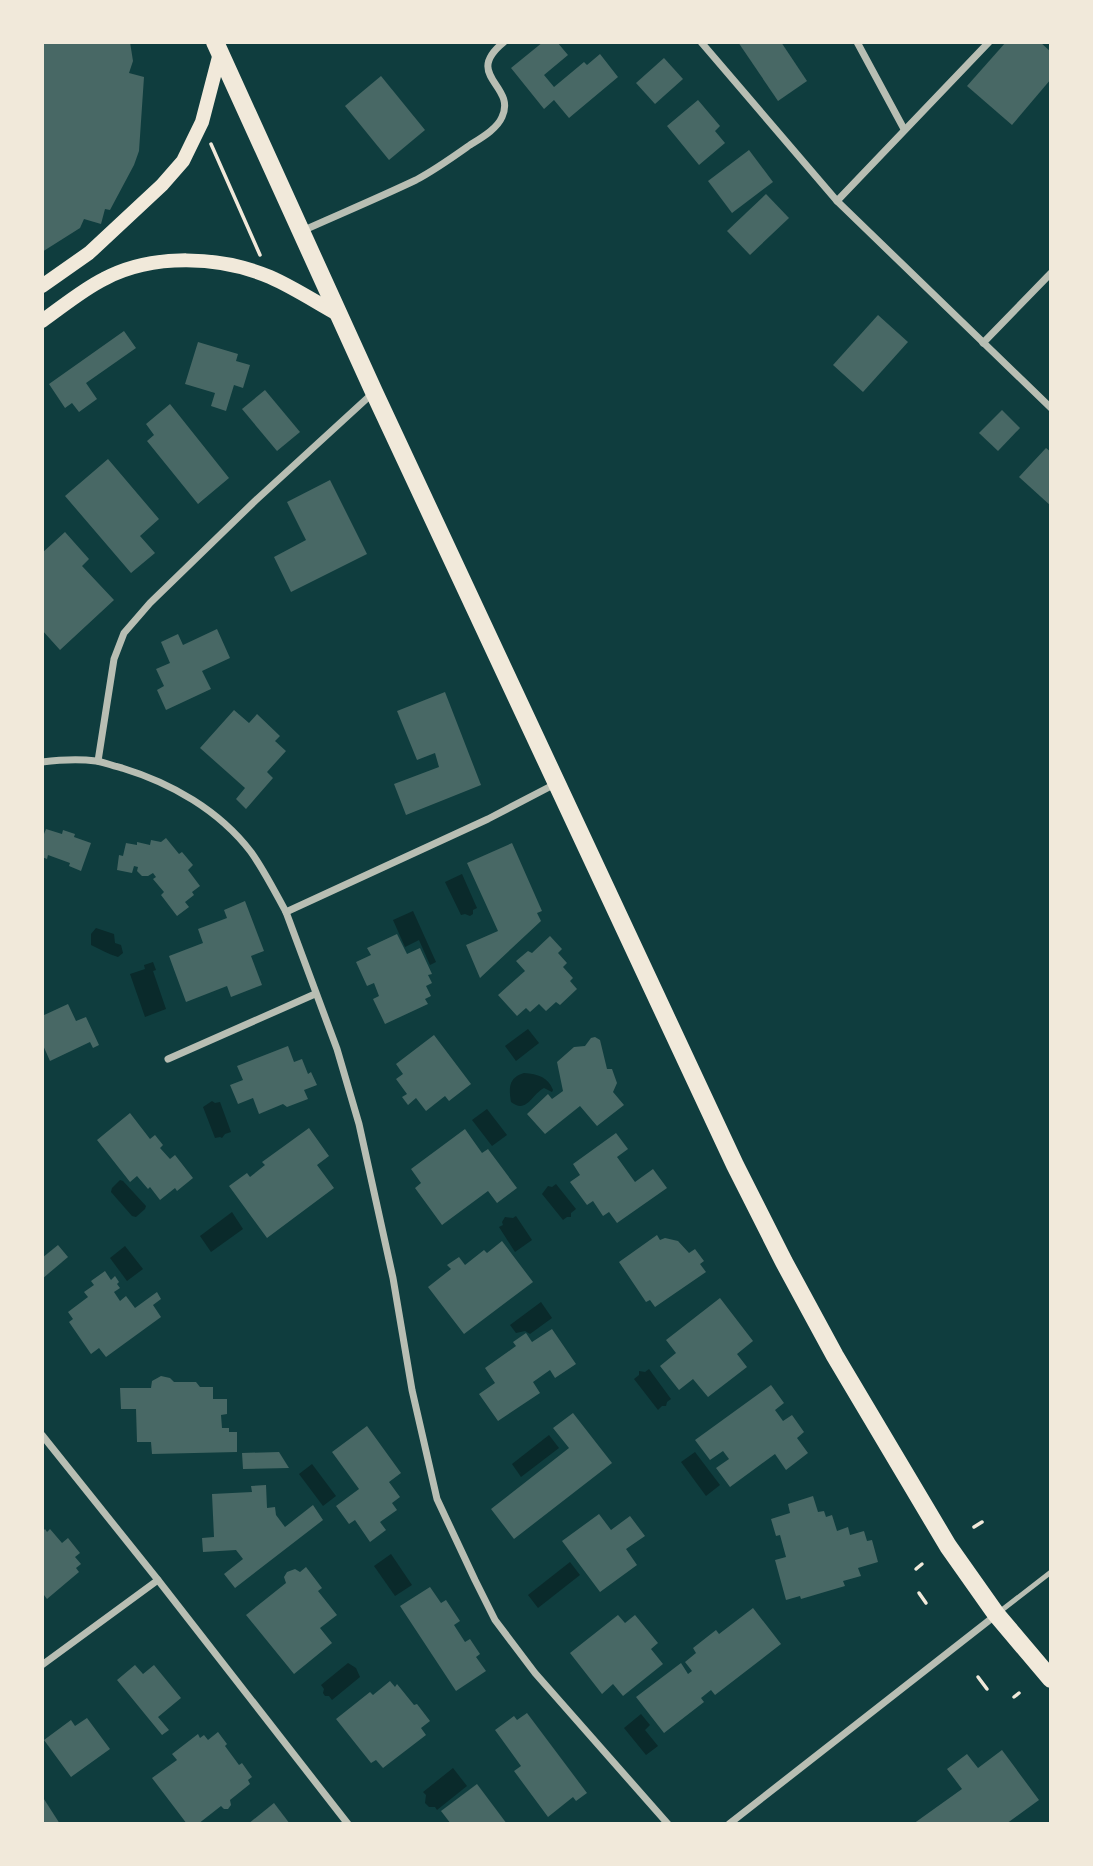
<svg xmlns="http://www.w3.org/2000/svg" width="1093" height="1866" font-family="'Open Sans',sans-serif">
  <style>
    .water { fill: #0a2a2b }
    .building { fill: #486865 }
    .lines { fill: none; stroke-linecap: round; stroke-linejoin: round }
    .path { stroke: #f1e9da; stroke-width: 3.5 }
    .service { stroke: #b8beb3; stroke-width: 5 }
    .minor { stroke: #b8beb3; stroke-width: 7 }
    .secondary { stroke: #f1e9da; stroke-width: 14 }
    .primary { stroke: #f1e9da; stroke-width: 18 }
  </style>
  <rect width="100%" height="100%" fill="#0f3d3e"/>
  <g class="water">
    <polygon points="462,874 477,908 473,910 473,914 470,916 465,914 461,915 445,882"/>
    <polygon points="413,911 436,962 430,965 419,940 405,947 393,920"/>
    <path d="M96,928L114,934L115,943L121,945L123,953L118,957C108,954 100,949 91,945V934Z"/>
    <polygon points="153,962 156,970 153,971 166,1009 145,1017 130,974 145,969 144,965"/>
    <polygon points="528,1029 539,1043 516,1061 505,1046"/>
    <path d="M524,1073C538,1074 548,1077 553,1090L552,1092L544,1088C531,1095 527,1114 511,1102C509,1088 508,1078 524,1073Z"/>
    <polygon points="212,1101 215,1103 220,1102 231,1132 225,1134 222,1138 220,1137 215,1138 203,1107"/>
    <polygon points="487,1109 507,1135 492,1146 472,1120"/>
    <polygon points="120,1180 123,1181 146,1206 145,1209 136,1217 132,1216 111,1192 112,1188"/>
    <polygon points="556,1184 576,1209 571,1213 571,1217 567,1217 563,1220 542,1194 548,1186 552,1187"/>
    <polygon points="232,1212 243,1229 211,1252 200,1236"/>
    <polygon points="516,1216 532,1240 515,1252 499,1227 503,1225 502,1222 505,1217 513,1218"/>
    <polygon points="125,1246 143,1269 127,1281 110,1258"/>
    <polygon points="541,1302 552,1318 530,1334 525,1331 516,1333 510,1325"/>
    <polygon points="649,1369 671,1399 667,1402 666,1406 662,1406 658,1410 634,1379 639,1375 639,1371 645,1372"/>
    <polygon points="549,1435 559,1448 521,1477 512,1464"/>
    <polygon points="695,1452 720,1485 706,1496 681,1462"/>
    <polygon points="312,1464 336,1496 323,1506 299,1474"/>
    <polygon points="391,1554 412,1585 395,1596 374,1566"/>
    <polygon points="570,1562 580,1575 538,1608 528,1595"/>
    <polygon points="348,1663 356,1668 360,1677 332,1700 329,1696 325,1696 323,1693 324,1689 321,1685"/>
    <polygon points="641,1714 650,1725 645,1730 658,1746 646,1755 624,1728"/>
    <polygon points="453,1768 467,1786 437,1810 435,1807 429,1807 425,1803 426,1795 423,1792"/>
  </g>
  <g class="building">
    <polygon points="42,42 130,42 133,61 129,73 144,77 139,151 134,165 110,210 105,209 101,224 84,219 80,228 42,252"/>
    <polygon points="543,42 557,42 568,55 544,75 554,87 584,62 587,65 600,54 618,77 569,118 554,100 544,109 511,68"/>
    <polygon points="738,42 781,42 807,81 778,101"/>
    <polygon points="1006,42 1040,42 1051,52 1051,79 1012,125 967,86"/>
    <polygon points="664,58 683,79 655,104 636,83"/>
    <polygon points="381,76 425,130 389,160 345,106"/>
    <polygon points="698,100 720,126 715,131 725,143 699,165 667,126"/>
    <polygon points="749,150 773,182 732,213 708,181"/>
    <polygon points="766,194 789,218 750,255 727,231"/>
    <polygon points="878,315 908,342 863,392 833,365"/>
    <polygon points="124,331 136,348 86,383 97,399 79,412 72,403 65,408 49,384"/>
    <polygon points="198,342 238,354 236,361 250,365 243,388 234,385 226,411 211,406 215,393 185,384"/>
    <polygon points="265,390 300,432 277,451 242,409"/>
    <polygon points="170,404 229,478 198,504 147,441 154,435 146,424"/>
    <polygon points="1002,410 1020,428 998,451 979,433"/>
    <polygon points="1046,448 1051,452 1051,506 1019,477"/>
    <polygon points="108,459 159,519 140,536 155,553 131,573 65,496"/>
    <polygon points="330,480 367,554 291,592 274,557 306,540 287,502"/>
    <polygon points="65,532 89,559 82,566 114,600 60,650 42,630 42,553"/>
    <polygon points="217,629 230,658 202,671 211,689 166,710 157,690 164,686 156,669 170,663 161,642 178,634 183,645"/>
    <polygon points="445,692 481,785 406,815 394,784 439,767 435,753 417,760 397,711"/>
    <polygon points="234,710 249,723 257,714 280,736 275,741 286,751 267,772 273,778 246,809 236,799 245,788 200,748"/>
    <polygon points="46,829 62,834 63,830 75,834 74,837 91,843 81,871 69,866 70,863 48,855 47,859 42,857 42,839"/>
    <polygon points="166,838 179,854 182,852 193,865 188,870 200,886 192,892 194,895 185,902 189,907 177,916 161,895 164,892 153,879 156,877 153,873 148,876 142,876 137,871 138,867 134,866 132,873 117,870 119,855 123,856 126,843 137,845 137,842 150,845 151,840 161,842"/>
    <polygon points="512,843 542,911 537,913 541,921 480,978 466,945 498,931 467,863"/>
    <polygon points="245,901 264,951 251,956 262,985 231,997 227,986 186,1002 169,956 203,943 198,929 227,918 224,910"/>
    <polygon points="397,934 407,954 420,948 432,974 428,975 432,983 426,986 431,996 425,999 428,1004 385,1024 373,999 379,996 374,983 367,986 356,962 371,955 367,948"/>
    <polygon points="550,936 562,949 558,953 567,963 563,967 573,978 570,981 577,989 560,1005 556,1002 546,1011 539,1004 530,1012 526,1008 517,1016 498,995 525,971 516,961 528,951 532,953"/>
    <polygon points="68,1004 76,1021 86,1017 99,1045 93,1048 90,1042 50,1061 42,1043 42,1016"/>
    <polygon points="434,1035 471,1084 449,1101 445,1096 426,1111 416,1098 408,1105 402,1097 407,1094 396,1079 403,1074 396,1064"/>
    <polygon points="595,1037 600,1040 607,1069 612,1069 617,1083 613,1092 624,1105 597,1126 580,1106 545,1134 527,1114 548,1094 552,1099 563,1091 557,1062 574,1047 585,1046 591,1038"/>
    <polygon points="288,1046 294,1062 302,1059 308,1074 311,1072 317,1085 304,1090 308,1099 287,1107 283,1104 259,1114 253,1098 238,1104 230,1085 243,1080 237,1066"/>
    <polygon points="130,1113 150,1139 155,1135 163,1145 160,1148 170,1159 175,1155 193,1178 177,1191 175,1188 160,1200 150,1187 148,1189 137,1176 130,1182 97,1140"/>
    <polygon points="309,1128 329,1156 317,1165 334,1188 267,1238 229,1186 247,1173 250,1177 265,1165 262,1162"/>
    <polygon points="465,1129 482,1153 488,1149 517,1188 497,1203 488,1191 442,1225 415,1188 421,1183 411,1169"/>
    <polygon points="616,1133 628,1149 617,1157 635,1182 653,1169 667,1188 617,1223 609,1212 603,1216 593,1201 587,1205 570,1182 580,1175 573,1164"/>
    <polygon points="657,1235 660,1240 665,1238 678,1241 689,1253 695,1249 704,1261 700,1264 706,1272 655,1307 650,1300 646,1302 619,1262"/>
    <polygon points="502,1241 533,1282 464,1334 428,1287 451,1269 447,1265 459,1257 465,1265 484,1250 487,1253"/>
    <polygon points="58,1245 68,1257 42,1279 42,1258"/>
    <polygon points="105,1271 111,1280 115,1276 119,1282 117,1284 120,1288 114,1292 120,1301 126,1296 135,1308 157,1292 161,1299 153,1305 161,1317 106,1357 99,1348 91,1354 69,1322 73,1319 68,1312 88,1297 84,1292 94,1285 91,1281"/>
    <polygon points="720,1298 753,1341 737,1354 747,1367 708,1397 693,1379 679,1390 660,1366 676,1353 666,1340"/>
    <polygon points="552,1329 576,1364 555,1378 550,1370 533,1382 540,1393 498,1421 479,1394 495,1383 485,1368 516,1346 513,1342 526,1333 532,1342"/>
    <polygon points="161,1376 170,1378 174,1382 196,1382 200,1387 213,1387 213,1399 227,1399 227,1414 221,1415 222,1428 229,1428 229,1432 237,1432 237,1452 152,1454 151,1442 137,1442 136,1409 121,1409 120,1388 151,1388 152,1381"/>
    <polygon points="771,1385 784,1403 775,1410 783,1421 792,1415 804,1432 797,1438 808,1453 786,1470 775,1454 730,1487 716,1468 729,1459 723,1451 710,1460 695,1440"/>
    <polygon points="573,1413 612,1463 514,1539 491,1509 569,1448 553,1428"/>
    <polygon points="367,1426 401,1473 389,1482 400,1497 392,1503 397,1510 380,1522 386,1530 370,1542 355,1520 349,1524 336,1506 359,1489 332,1452"/>
    <polygon points="279,1452 289,1468 243,1469 242,1453"/>
    <polygon points="266,1485 267,1508 275,1507 276,1515 285,1527 313,1505 323,1520 235,1588 224,1574 243,1559 236,1550 203,1552 202,1538 214,1537 212,1494 252,1492 251,1486"/>
    <polygon points="813,1496 818,1512 824,1511 826,1517 832,1515 837,1531 848,1527 850,1535 864,1531 867,1541 872,1540 878,1562 858,1568 861,1576 843,1581 845,1586 801,1599 800,1596 786,1600 775,1560 786,1557 780,1535 776,1536 771,1519 790,1513 788,1504"/>
    <polygon points="599,1514 611,1530 630,1516 645,1536 626,1549 637,1565 600,1592 562,1541"/>
    <polygon points="45,1529 47,1532 50,1529 62,1543 68,1538 80,1553 75,1557 81,1564 76,1568 79,1572 47,1599 44,1595 42,1597 42,1532"/>
    <polygon points="306,1567 322,1588 318,1591 337,1615 320,1628 332,1643 294,1674 246,1615 286,1583 284,1577 287,1572 295,1569 300,1572"/>
    <polygon points="430,1587 441,1603 446,1600 460,1621 454,1625 465,1642 470,1639 480,1654 476,1657 486,1671 456,1691 400,1606"/>
    <polygon points="753,1608 781,1644 715,1695 711,1690 701,1698 704,1702 664,1733 636,1697 681,1663 688,1674 692,1671 685,1662 696,1653 693,1648 716,1630 719,1634"/>
    <polygon points="618,1615 625,1623 635,1615 658,1643 651,1649 663,1664 623,1696 613,1684 602,1694 570,1653"/>
    <polygon points="135,1665 143,1674 154,1665 181,1698 158,1717 169,1730 162,1735 117,1680"/>
    <polygon points="390,1681 395,1687 397,1684 414,1705 417,1704 430,1721 421,1728 426,1735 383,1768 376,1760 371,1763 336,1719 370,1692 373,1695"/>
    <polygon points="527,1713 587,1793 576,1801 573,1797 548,1817 514,1771 521,1766 495,1730 514,1716 517,1720"/>
    <polygon points="87,1718 110,1749 71,1777 44,1740 71,1720 75,1726"/>
    <polygon points="218,1732 227,1744 225,1746 239,1765 242,1763 252,1777 248,1780 250,1784 230,1800 231,1805 228,1809 224,1809 221,1806 198,1824 187,1824 152,1778 177,1760 172,1754 198,1734 200,1738 204,1735 208,1740"/>
    <polygon points="1002,1750 1039,1800 1006,1824 913,1824 962,1789 947,1769 967,1754 978,1768"/>
    <polygon points="477,1784 507,1824 451,1824 441,1811"/>
    <polygon points="42,1796 60,1824 42,1824"/>
    <polygon points="274,1803 290,1824 248,1824"/>
  </g>
  <g class="lines">
    <g class="path">
      <polyline points="211,144 260,255"/>
      <polyline points="974,1527 982,1522"/>
      <polyline points="916,1569 922,1564"/>
      <polyline points="919,1593 926,1603"/>
      <polyline points="978,1677 987,1689"/>
      <polyline points="1014,1697 1019,1693"/>
    </g>
    <polyline class="service" points="998,1613 1051,1572"/>
    <g class="minor">
      <polyline points="701,42 837,201 1051,408"/>
      <polyline points="857,42 904,129"/>
      <polyline points="837,201 989,42"/>
      <path d="M302,231C340,214 378,198 416,180C435,170 453,157 470,145C481,138 497,129 502,117C517,85 462,76 504,42"/>
      <polyline points="983,343 1051,273"/>
      <polyline points="98,761 114,659 124,633 150,603 255,501 374,392"/>
      <path d="M42,762C59,760 79,759 96,761C104,762 113,766 122,768C171,783 219,810 251,852C264,870 275,892 286,912L337,1049L359,1124L393,1278L412,1390L437,1499L475,1580L495,1620L535,1673L668,1824"/>
      <polyline points="286,912 488,819 557,783"/>
      <polyline points="168,1059 315,994"/>
      <polyline points="42,1435 158,1580 348,1824"/>
      <polyline points="42,1665 158,1580"/>
      <polyline points="729,1824 996,1615"/>
    </g>
    <g class="secondary">
      <polyline points="42,286 89,253 162,185 183,161 202,122 220,53"/>
      <path d="M42,321C62,307 82,290 104,279C153,253 220,256 270,277C295,288 317,303 341,316"/>
    </g>
    <polyline class="primary" points="215,42 374,392 735,1165 784,1262 835,1356 948,1546 996,1614 1051,1679"/>
  </g>
  <rect width="1093" height="1866" fill="none" stroke="#f1e9da" stroke-width="88"/>
</svg>
